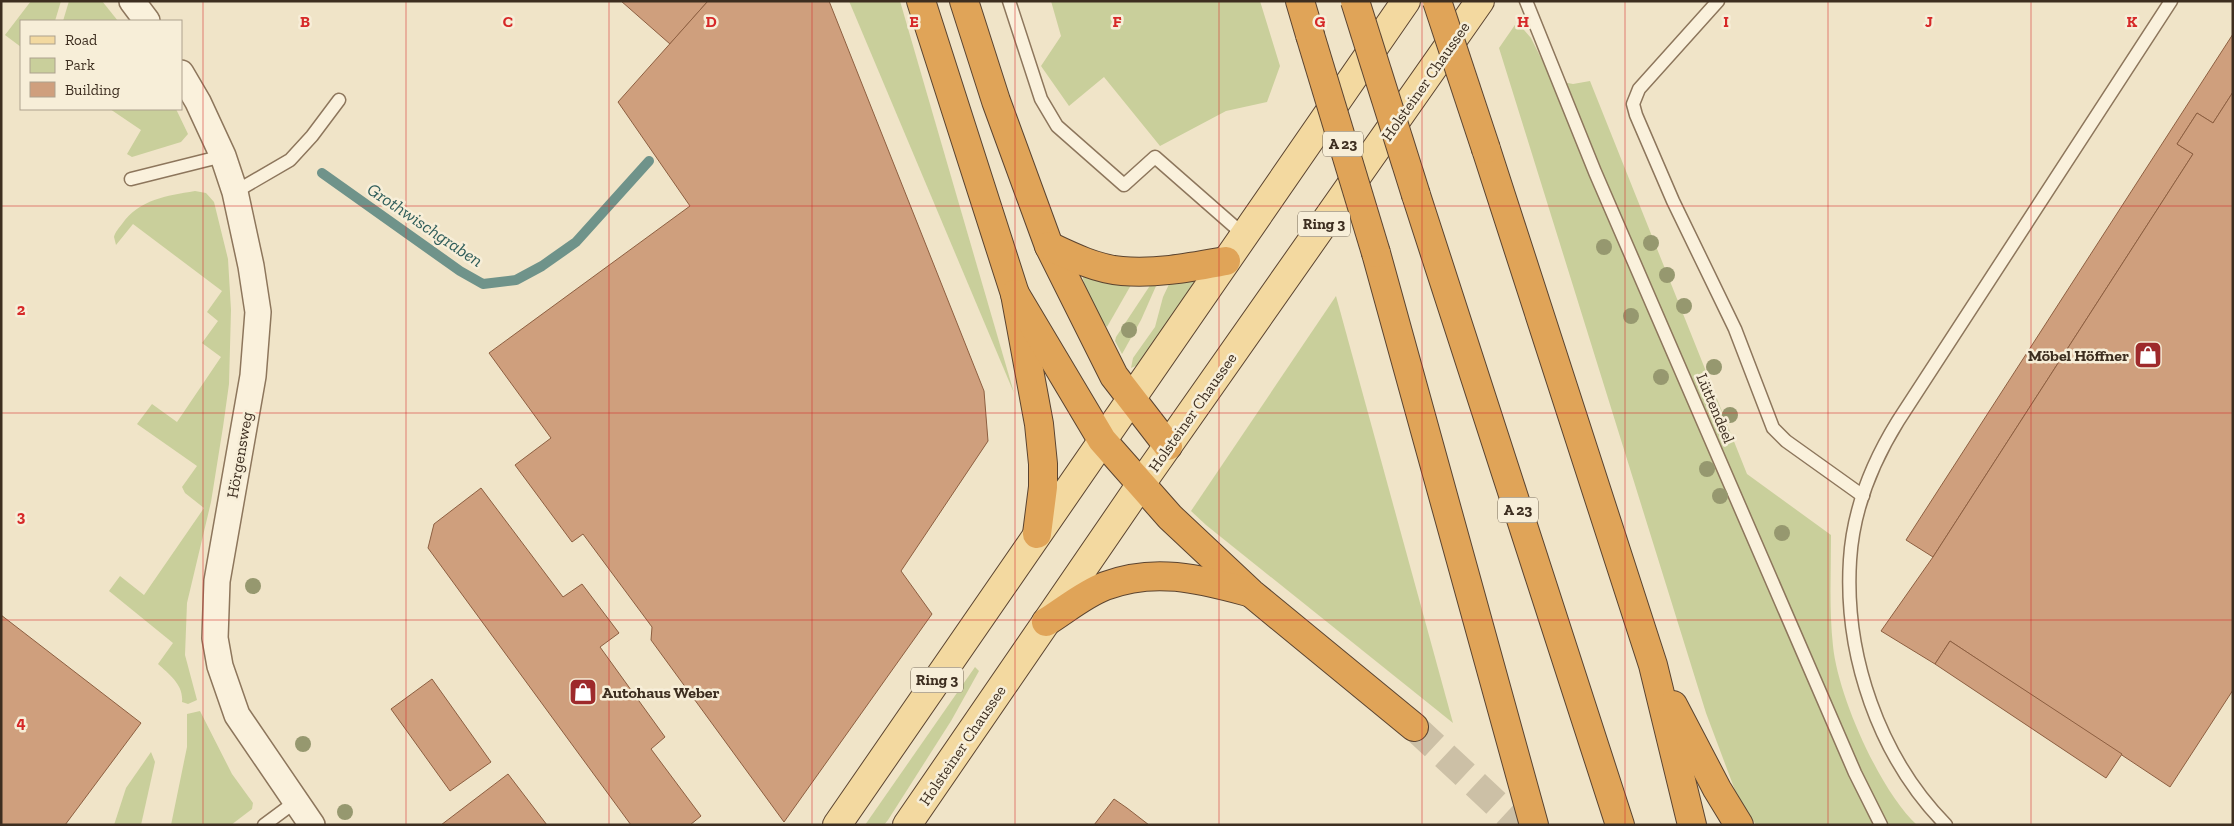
<svg xmlns="http://www.w3.org/2000/svg" width="2234" height="826" font-family="'Zilla Slab',serif">
  <style>
    .green { fill: #c9cf9b }
    .lines { fill: none; stroke-linecap: round; stroke-linejoin: round }
    .stream { stroke: #6f938a; stroke-width: 10 }
    .building { fill: #cf9f7d; stroke: #8d5f41 }
    .motorway-tunnel { stroke: #ccc0a6; stroke-width: 28; stroke-dasharray: 28 14; stroke-linecap: butt }
    .service-casing { stroke: #8d765c; stroke-width: 15 }
    .minor-casing { stroke: #8d765c; stroke-width: 28 }
    .primary-casing { stroke: #5b4430; stroke-width: 30 }
    .motorway-casing { stroke: #5b4430; stroke-width: 30 }
    .service { stroke: #faf1dc; stroke-width: 12 }
    .minor { stroke: #faf1dc; stroke-width: 25 }
    .primary { stroke: #f3d9a0; stroke-width: 28 }
    .motorway { stroke: #e0a458; stroke-width: 28 }
    .motorway-bridge-casing { stroke: #5b4430; stroke-width: 30; stroke-linecap: butt }
    .motorway-bridge { stroke: #e0a458; stroke-width: 28 }
    .tree { fill: #96986f }
    .grid { fill: none; stroke: #d62828; stroke-width: 1; stroke-opacity: 0.55 }
    .labels { text-anchor: middle; stroke-width: 5; stroke-linejoin: round; paint-order: stroke }
    .shield { fill: #f7eed8; stroke: #756857; stroke-width: 1 }
    .shield-label { font-size: 15px; font-weight: bold; fill: #3d2e20 }
    .street-label { font-size: 16px; fill: #3d2e20; stroke: #f7eed8 }
    .poi-label { font-size: 16px; font-weight: bold; fill: #3d2e20; stroke: #f7eed8; text-anchor: end }
    .water-label { font-size: 18px; font-style: italic; fill: #2f5d5a; stroke: #f7eed8 }
    .grid-label { font-size: 16px; text-anchor: middle; font-weight: bold; fill: #d62828; stroke: #f7eed8; stroke-width: 5; stroke-linejoin: round; paint-order: stroke }
  </style>
  <rect width="100%" height="100%" fill="#f0e4c8"/>
  <g class="green">
    <polygon points="31,1 61,1 55,21 21,21 21,47 5,35"/>
    <polygon points="69,1 102,1 118,21 63,21"/>
    <polygon points="849,1 900,1 1014,393"/>
    <polygon points="1051,1 1260,1 1280,66 1267,102 1226,111 1160,146 1104,77 1069,106 1041,66 1061,36"/>
    <path d="M1517,22L1531,38L1552,80L1573,84L1590,81L1747,474L1831,535C1831,572 1829,610 1833,646C1838,696 1880,791 1917,825H1756L1736,793L1706,713L1499,48Z"/>
    <polygon points="110,109 176,109 188,134 181,142 132,157 127,154 141,130"/>
    <path d="M195,191L206,193L214,202L228,259L231,310L229,384L223,427L211,502L187,603L185,655L197,700L188,704L182,702C184,685 169,674 158,664L173,643L109,591L120,576L144,595L204,508L185,493L182,487L197,466L137,424L152,404L177,422L221,357L202,343L218,321L207,312L222,291L133,224L116,245L114,237C115,232 119,228 122,224C140,199 166,196 195,191Z"/>
    <path d="M1083,275L1131,285L1107,327C1100,320 1081,285 1083,275Z"/>
    <polygon points="1197,278 1138,365 1131,368 1133,358 1155,327 1163,297 1171,280"/>
    <polygon points="1151,284 1156,284 1156,286 1141,320 1122,354 1115,341 1116,337"/>
    <polygon points="1336,296 1453,723 1206,525 1191,511"/>
    <polygon points="975,667 979,671 951,721 888,820 884,825 865,825"/>
    <polygon points="200,711 232,774 253,803 252,809 231,825 171,825 187,747 187,714"/>
    <polygon points="151,752 155,762 141,825 114,825 126,788"/>
  </g>
  <g class="lines">
    <polyline class="stream" points="322,173 460,271 483,284 516,280 542,266 576,242 649,161"/>
  </g>
  <g class="building">
    <polygon points="621,1 708,1 670,44"/>
    <polygon points="708,1 829,1 984,391 988,441 901,571 932,614 784,822 651,640 652,627 583,534 572,542 515,465 551,438 489,353 690,206 618,102"/>
    <polygon points="2233,34 2233,92 2213,123 2197,113 2177,144 2193,154 1933,557 1906,540"/>
    <polygon points="2233,92 2233,690 2170,787 1950,641 1935,664 1881,631 1933,557 2193,154 2177,144 2197,113 2213,123"/>
    <polygon points="481,488 563,597 582,584 619,633 600,647 665,737 651,749 701,816 690,825 631,825 428,548 434,524"/>
    <polygon points="1,615 141,723 65,825 1,825"/>
    <polygon points="1950,641 2122,754 2106,778 1935,664"/>
    <polygon points="432,679 491,762 450,791 391,709"/>
    <polygon points="508,774 547,825 441,825"/>
    <polygon points="1114,799 1127,808 1149,825 1094,825"/>
  </g>
  <g class="lines">
    <polyline class="motorway-tunnel" points="1414,727 1519,825"/>
    <defs>
      <g id="service">
        <polyline points="1009,1 1041,99 1057,126 1124,185 1155,157 1244,235"/>
        <polyline points="1526,1 1595,172 1855,773 1881,825"/>
        <polyline points="1718,1 1639,89 1633,104 1636,115 1673,201 1735,329 1773,428 1786,441 1863,496"/>
        <polyline points="131,179 223,156"/>
        <polyline points="235,192 290,160 312,136 339,100"/>
        <polyline points="264,825 295,802"/>
        <path d="M1946,825C1879,757 1844,655 1850,560C1853,510 1872,463 1898,421L2171,1"/>
      </g>
      <g id="minor">
        <polyline points="132,1 147,21"/>
        <polyline points="181,73 198,102 223,156 235,192 251,266 258,312 253,376 217,581 215,638 220,666 237,715 312,825"/>
      </g>
      <g id="primary">
        <polyline points="837,825 1406,1"/>
        <polyline points="907,825 1141,484 1480,1"/>
      </g>
      <g id="motorway">
        <polyline points="921,1 1015,294 1039,424 1043,464 1043,487 1037,534"/>
        <polyline points="964,1 996,101 1049,246 1114,376 1168,446"/>
        <polyline points="1300,1 1310,35"/>
        <polyline points="1486,149 1653,665 1692,825"/>
        <polyline points="1416,195 1620,825"/>
        <path d="M1049,246C1072,257 1097,269 1122,271C1157,274 1192,267 1226,261"/>
        <polyline points="1376,253 1534,825"/>
        <polyline points="1015,294 1102,440 1170,517 1251,593 1414,727"/>
        <path d="M1046,622C1064,611 1084,594 1105,586C1155,567 1199,579 1248,592"/>
        <polyline points="1673,705 1717,789 1739,825"/>
      </g>
    </defs>
    <use href="#service" class="service-casing"/>
    <use href="#minor" class="minor-casing"/>
    <use href="#primary" class="primary-casing"/>
    <use href="#motorway" class="motorway-casing"/>
    <use href="#service" class="service"/>
    <use href="#minor" class="minor"/>
    <use href="#primary" class="primary"/>
    <use href="#motorway" class="motorway"/>
    <defs>
      <g id="motorway-bridge">
        <polyline points="1355,1 1416,195"/>
        <polyline points="1437,1 1486,149"/>
        <polyline points="1310,35 1376,253"/>
      </g>
    </defs>
    <use href="#motorway-bridge" class="motorway-bridge-casing"/>
    <use href="#motorway-bridge" class="motorway-bridge"/>
  </g>
  <g class="tree">
    <circle cx="1651" cy="243" r="8"/>
    <circle cx="1604" cy="247" r="8"/>
    <circle cx="1667" cy="275" r="8"/>
    <circle cx="1684" cy="306" r="8"/>
    <circle cx="1631" cy="316" r="8"/>
    <circle cx="1129" cy="330" r="8"/>
    <circle cx="1714" cy="367" r="8"/>
    <circle cx="1661" cy="377" r="8"/>
    <circle cx="1730" cy="415" r="8"/>
    <circle cx="1707" cy="469" r="8"/>
    <circle cx="1720" cy="496" r="8"/>
    <circle cx="1782" cy="533" r="8"/>
    <circle cx="253" cy="586" r="8"/>
    <circle cx="303" cy="744" r="8"/>
    <circle cx="345" cy="812" r="8"/>
  </g>
  <path class="grid" d="M203,1V825M406,1V825M609,1V825M812,1V825M1015,1V825M1219,1V825M1422,1V825M1625,1V825M1828,1V825M2031,1V825M1,206H2233M1,413H2233M1,620H2233"/>
  <defs>
    <symbol id="shop-square" viewBox="-11 -11 22 22"><rect x="-9" y="-9" width="18" height="18" rx="4" fill="#9e2a2b" stroke="#f7eed8"/><path d="M-5-2.5h2.3a2.7 3.5 0 0 1 5.4 0H5L5.5 6h-11ZM-1.5-2.5h3a1.5 2.3 0 0 0-3 0Z" fill="#fff"/></symbol>
  </defs>
  <g fill-rule="evenodd">
    <use href="#shop-square" x="2132" y="339" width="32" height="32"/>
    <use href="#shop-square" x="567" y="676" width="32" height="32"/>
  </g>
  <g class="labels">
    <g class="shield">
      <rect x="1323" y="131.5" width="40" height="25" rx="4"/>
      <rect x="1298" y="211.5" width="52" height="25" rx="4"/>
      <rect x="1498" y="497.5" width="40" height="25" rx="4"/>
      <rect x="911" y="667.5" width="52" height="25" rx="4"/>
    </g>
    <g class="shield-label">
      <text x="1343" y="149">A 23</text>
      <text x="1324" y="229">Ring 3</text>
      <text x="1518" y="515">A 23</text>
      <text x="937" y="685">Ring 3</text>
    </g>
    <g class="street-label">
      <text transform="translate(1425 81) rotate(-55)" y="6">Holsteiner Chaussee</text>
      <text transform="translate(1716 408) rotate(67)" y="6">Lüttendeel</text>
      <text transform="translate(1192 412) rotate(-55)" y="6">Holsteiner Chaussee</text>
      <text transform="translate(239 455) rotate(-80)" y="6">Hörgensweg</text>
      <text transform="translate(962 745) rotate(-56)" y="6">Holsteiner Chaussee</text>
    </g>
    <g class="poi-label">
      <text x="2129" y="361">Möbel Höffner</text>
      <text x="602" y="698" text-anchor="start">Autohaus Weber</text>
    </g>
    <g class="water-label">
      <text transform="translate(425 225) rotate(34)" y="6">Grothwischgraben</text>
    </g>
  </g>
  <g class="grid-label">
    <text x="305" y="27">B</text>
    <text x="508" y="27">C</text>
    <text x="711" y="27">D</text>
    <text x="914" y="27">E</text>
    <text x="1117" y="27">F</text>
    <text x="1320" y="27">G</text>
    <text x="1523" y="27">H</text>
    <text x="1726" y="27">I</text>
    <text x="1929" y="27">J</text>
    <text x="2132" y="27">K</text>
    <text x="21" y="315">2</text>
    <text x="21" y="522">3</text>
    <text x="21" y="728">4</text>
  </g>
  <rect width="2234" height="826" fill="none" stroke="#3d2e20" stroke-width="5"/>
  <rect x="20" y="20" width="162" height="90" fill="#f7eed8" stroke="#ada18e"/>
  <rect x="30" y="36" width="25" height="8" fill="#f3d9a0" stroke="#ada18e"/>
  <text x="65" y="45" font-size="15" fill="#3d2e20">Road</text>
  <rect x="30" y="58" width="25" height="15" fill="#c9cf9b" stroke="#ada18e"/>
  <text x="65" y="70" font-size="15" fill="#3d2e20">Park</text>
  <rect x="30" y="82" width="25" height="15" fill="#cf9f7d" stroke="#ada18e"/>
  <text x="65" y="95" font-size="15" fill="#3d2e20">Building</text>
</svg>
